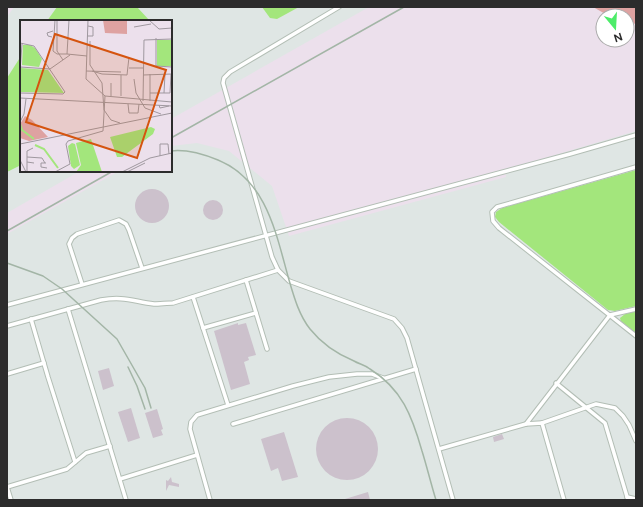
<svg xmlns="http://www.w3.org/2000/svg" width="643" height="507" font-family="Figtree,sans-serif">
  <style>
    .industrial { fill: #dfe6e4 }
    .green { fill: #dea2a1 }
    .water { fill: #a3e67c }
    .building { fill: #ccc1cc }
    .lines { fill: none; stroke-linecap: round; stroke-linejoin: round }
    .service-casing { stroke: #b3beb5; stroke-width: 5.5 }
    .service { stroke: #fff; stroke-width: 3.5 }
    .rail { stroke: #a3b5a6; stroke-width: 1.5 }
    .inset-river { fill: none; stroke: #a3e67c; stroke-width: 2 }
    .inset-road { fill: none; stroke: #9f989f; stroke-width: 1 }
    .view { fill: #d5540f; fill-opacity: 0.15; stroke: #d5540f; stroke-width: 2 }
    .inset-edge { fill: none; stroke: #2c2c2c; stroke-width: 2 }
  </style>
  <rect width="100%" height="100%" fill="#ece0ec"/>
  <g class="industrial">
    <polygon points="14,7 369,7 171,119 171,21 21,21 21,171 80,171 7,213 7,17"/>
    <polygon points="636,131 636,500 7,500 7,234 119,171 171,171 171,146 197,143 229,151 272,186 289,236 506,177 505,170"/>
  </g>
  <polygon class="green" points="593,7 636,7 636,24 627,22 627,16 609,16"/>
  <g class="water">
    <polygon points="57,7 137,7 150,21 47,21"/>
    <polygon points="262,7 299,7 277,19 270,18"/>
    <polygon points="21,56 21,165 7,172 7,78"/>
    <polygon points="636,170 636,306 615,311 608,310 499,222 495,217 496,212 502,208"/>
    <polygon points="636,311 636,334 621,322 620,318 625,314"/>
  </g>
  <g class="building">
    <circle cx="152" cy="206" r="17"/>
    <circle cx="213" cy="210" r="10"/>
    <polygon points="238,323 238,325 246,323 256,355 248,357 249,360 244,362 250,384 231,390 214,331"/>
    <polygon points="109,368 114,386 103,390 98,371"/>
    <polygon points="131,408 140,438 128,442 118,412"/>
    <polygon points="157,409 163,429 161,430 163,435 153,438 145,413"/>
    <circle cx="347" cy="449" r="31"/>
    <polygon points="284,432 298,477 282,481 278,468 271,471 261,439"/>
    <polygon points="502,434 504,439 494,442 493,437"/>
    <polygon points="171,477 172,482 179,484 179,487 169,485 166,491 166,480 168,481"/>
    <polygon points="368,492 370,500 345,500 345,499"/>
  </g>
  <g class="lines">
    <defs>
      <g id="service">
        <polyline points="339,7 230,72 224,78 223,83 272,257 278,270 289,281 394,319 402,328 407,338 453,500"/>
        <polyline points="636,167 497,207 492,212 493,221 499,228 636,336"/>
        <polyline points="246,280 267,349"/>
        <polyline points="82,284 69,244 72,238 77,234 119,220 126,224 129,230 142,268"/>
        <polyline points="193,297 228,405"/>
        <polyline points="7,305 570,154 636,135"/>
        <polyline points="68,309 126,500"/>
        <polyline points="31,319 48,377 75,462"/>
        <path d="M7,326L101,300C123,296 132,301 154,304C160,304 167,303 173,303L278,270"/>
        <polyline points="203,328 256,313"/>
        <polyline points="7,374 44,363"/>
        <polyline points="556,383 605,423 628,500"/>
        <polyline points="542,423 596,404 615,408 623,416 629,425 636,441"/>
        <polyline points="233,424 416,369"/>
        <polyline points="526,424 610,315 636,309"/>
        <polyline points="439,449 526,424 542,423 564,500"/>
        <polyline points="120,479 197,455"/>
        <polyline points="7,487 67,469 86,453 110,446"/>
        <polyline points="7,487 11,500"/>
        <polyline points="627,497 636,499"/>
        <polyline points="210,500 190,429 191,422 197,415 293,386 329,377 357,374 372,374 383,378"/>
      </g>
    </defs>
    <use href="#service" class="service-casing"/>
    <use href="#service" class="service"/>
    <g class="rail">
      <polyline points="171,138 404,7"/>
      <path d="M171,151C187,149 203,154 218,160C267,180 276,234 289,280C294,297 299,315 310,329C322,344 337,354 354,361C359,364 365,365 370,369C402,389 412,416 422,451C427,467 431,484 436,500"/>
      <polyline points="7,231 113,171"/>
      <polyline points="7,263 43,276 62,289 117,339 145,388 151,408"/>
      <polyline points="128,367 137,386 145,409"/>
    </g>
  </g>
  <g transform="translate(20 20)">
    <rect width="152" height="152" fill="#ece0ec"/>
    <path d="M83,0H107V14L85,13ZM5,96L12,100L28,117L9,121L0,118V104Z" fill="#dea2a1"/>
    <path d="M137,20H152V46H137ZM3,25H10L15,28L22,39L19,47L2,45ZM1,48L28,50L44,73L0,72ZM131,107L135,109L133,114L102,137H97L90,117ZM71,119L82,152H56L61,145L56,123ZM52,123L55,124L60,145L54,149L51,146L48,126Z" fill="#a3e67c"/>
    <path class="inset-river" d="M0,104L2,110L14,119M15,125L24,129L38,148"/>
    <path class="inset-road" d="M35,0L33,31L37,34H47M37,0V31L43,40M49,0L47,34L67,36M129,0L139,9L152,8M114,7L131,4M67,16H73V7L68,6M32,17L28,16L27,13L33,11M136,18V46L152,47M70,21V45L82,63L84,90L91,100L100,103M0,23L14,26L45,72L43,74L0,73M0,47L30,49L50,35M109,48H124M66,51L101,52M72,51L82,54L107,55L109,37M0,52L2,24M123,55L152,54M114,59L116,73L125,88L141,94M130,73H150L151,54M144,73L145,54M85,76L152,82M91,76V63M101,76V55M0,78L152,86M123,81L124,20L152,19M130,81V54M108,84L109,93H118L119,84M139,85L140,88L149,86M0,102L4,94L6,79M0,124L152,93M140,136V124H148L149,134M7,137L22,138L25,143M0,140L6,152M7,142V131L13,128M26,143H21V147L27,148M7,152V142L14,143M35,152L50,144L46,124L48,121L83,111L85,76L66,59L68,0M102,152L130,138L152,133M107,152L125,143"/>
    <path class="view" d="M35,14L146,50L117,138L6,102Z"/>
    <rect width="152" height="152" class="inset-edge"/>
  </g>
  <rect width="643" height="507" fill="none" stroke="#2c2c2c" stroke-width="16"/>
  <g transform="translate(615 28) rotate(162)"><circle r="19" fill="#ffffff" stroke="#ababab"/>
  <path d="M0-3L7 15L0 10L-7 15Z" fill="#4dec69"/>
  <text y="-6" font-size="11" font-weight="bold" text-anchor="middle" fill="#2c2c2c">N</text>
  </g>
</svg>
